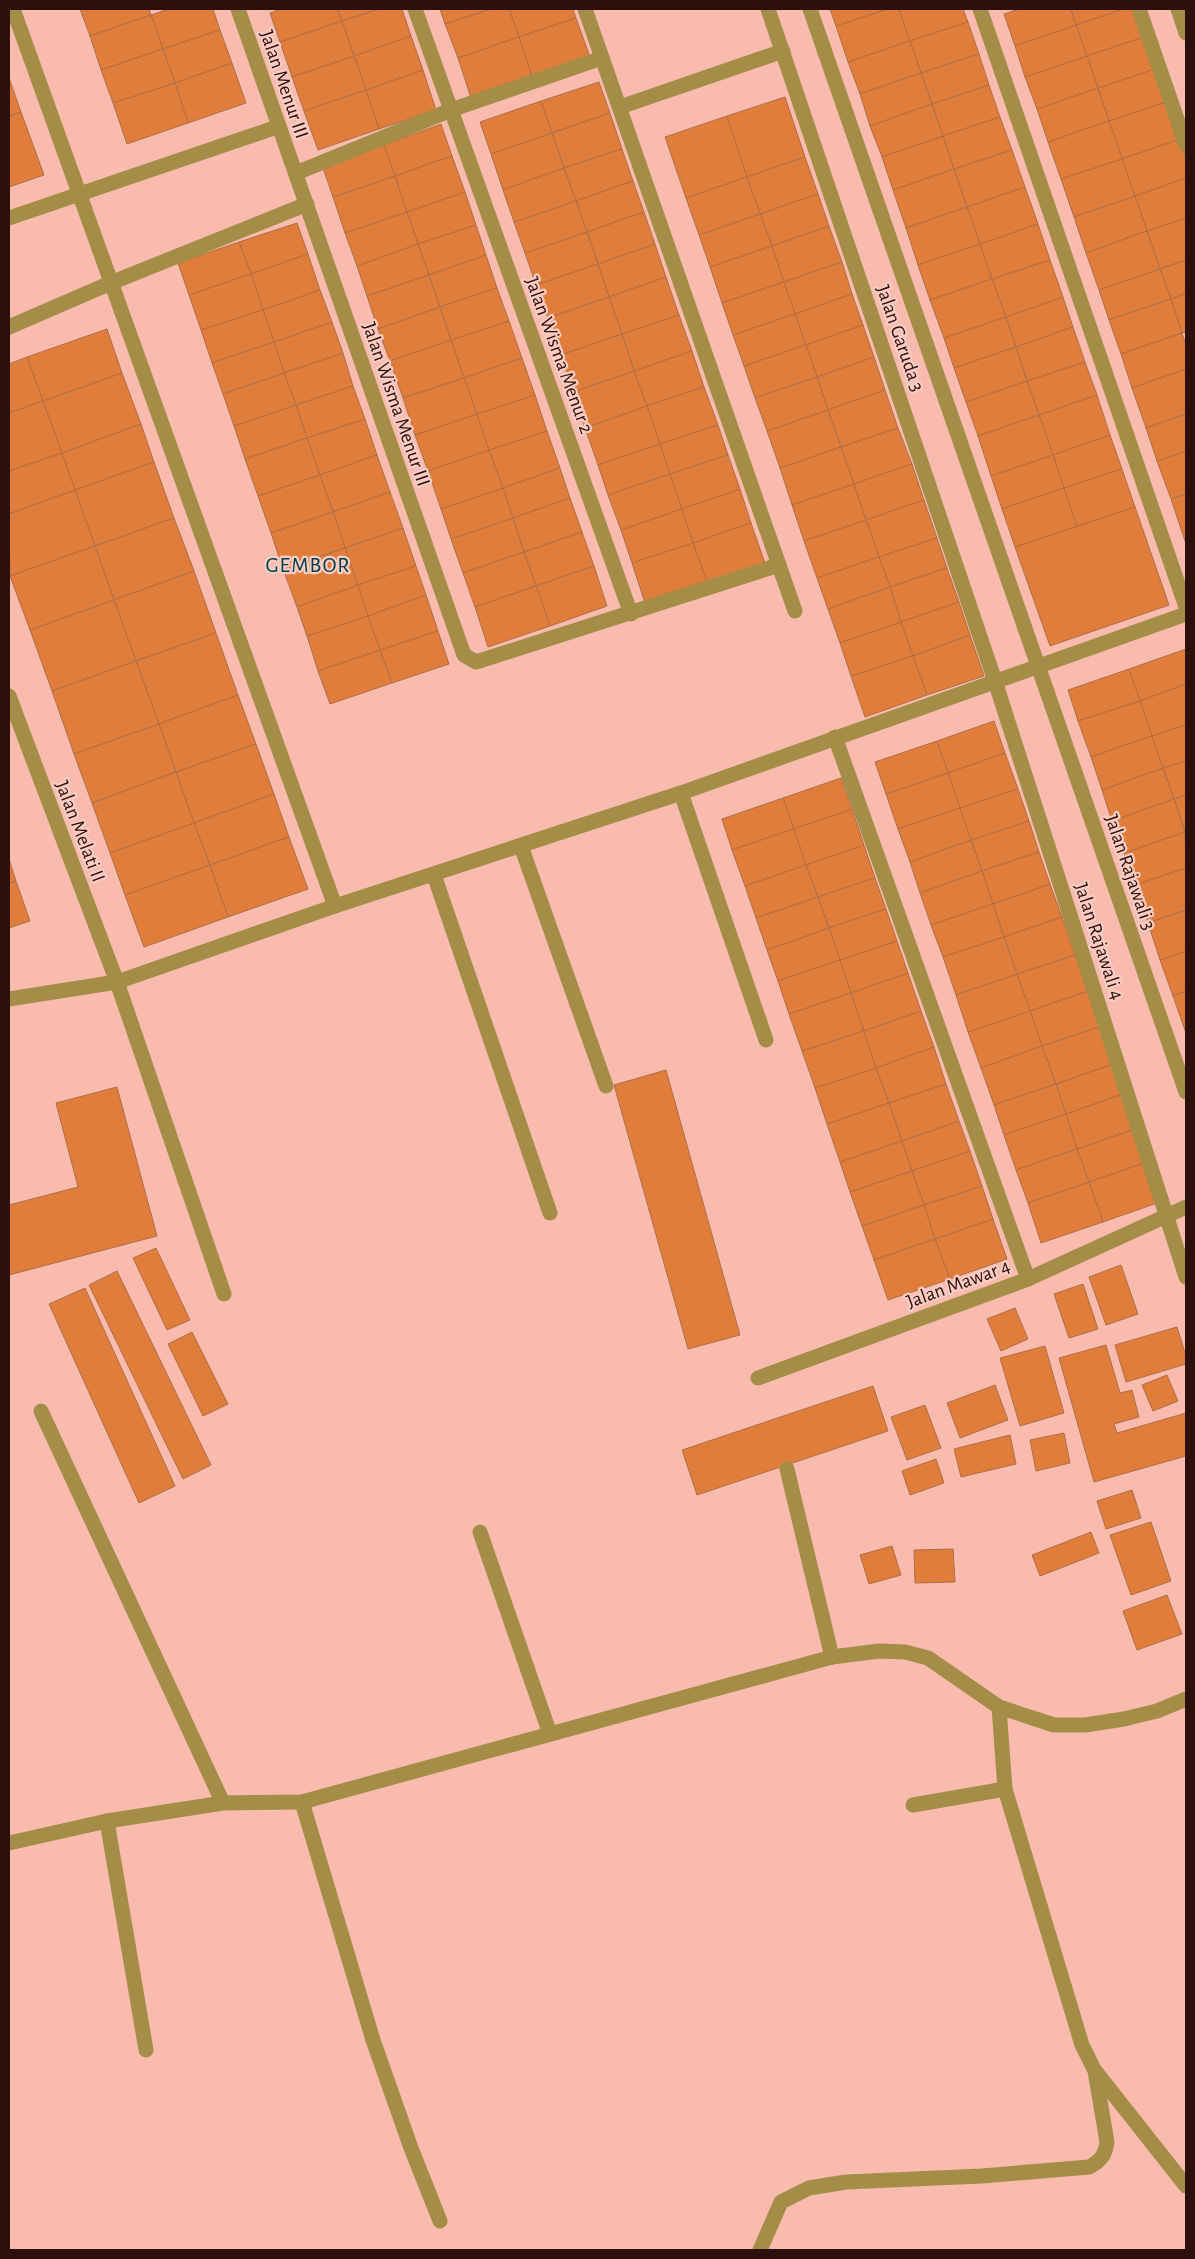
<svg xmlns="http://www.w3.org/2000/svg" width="1195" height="2259" font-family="'Alegreya Sans',sans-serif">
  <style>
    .building { fill: #e17d3a; stroke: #ac6f49 }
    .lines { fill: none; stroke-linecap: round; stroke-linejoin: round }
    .minor { stroke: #a48d47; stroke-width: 15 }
    .labels { text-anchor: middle; stroke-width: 4.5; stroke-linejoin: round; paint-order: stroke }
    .street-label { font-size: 20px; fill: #2b100b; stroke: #fcccc2 }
    .quarter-label { font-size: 22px; letter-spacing: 1px; fill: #00404a; stroke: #fcccc2 }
  </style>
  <rect width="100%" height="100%" fill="#f9bbae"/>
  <g class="building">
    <polygon points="80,9 149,9 151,15 90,36"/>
    <polygon points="169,9 213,9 220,30 163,49 151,15"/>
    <polygon points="281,9 337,9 342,21 280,42 270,13"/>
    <polygon points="337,9 379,9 342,21"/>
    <polygon points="379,9 402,9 411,36 354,56 342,21"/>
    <polygon points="440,9 491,9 445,24"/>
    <polygon points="491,9 509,9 519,37 458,58 445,24"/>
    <polygon points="509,9 573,9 576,18 519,37"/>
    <polygon points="830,9 888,9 836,26"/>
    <polygon points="888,9 899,9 910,41 848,62 836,26"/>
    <polygon points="899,9 963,9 968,22 910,41"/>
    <polygon points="1019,9 1071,9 1076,25 1015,46 1004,14"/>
    <polygon points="1071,9 1124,9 1076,25"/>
    <polygon points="1124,9 1135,9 1144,37 1087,56 1076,25"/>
    <polygon points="151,15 163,49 101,70 90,36"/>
    <polygon points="576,18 590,57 532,77 519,37"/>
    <polygon points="342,21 354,56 292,77 280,42"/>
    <polygon points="968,22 979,54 921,73 910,41"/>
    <polygon points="1076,25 1087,56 1025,77 1015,46"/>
    <polygon points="220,30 232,63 175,83 163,49"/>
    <polygon points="411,36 423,70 366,90 354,56"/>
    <polygon points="519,37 532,77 471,98 458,58"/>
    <polygon points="1144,37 1155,69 1098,88 1087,56"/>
    <polygon points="910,41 921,73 860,94 848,62"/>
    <polygon points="163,49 175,83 113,103 101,70"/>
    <polygon points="979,54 989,85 932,104 921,73"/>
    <polygon points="354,56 366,90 304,111 292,77"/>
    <polygon points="1087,56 1098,88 1037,109 1025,77"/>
    <polygon points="232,63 246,103 188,123 175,83"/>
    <polygon points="1155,69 1167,102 1109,121 1098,88"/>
    <polygon points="423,70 436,110 379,129 366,90"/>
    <polygon points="921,73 932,104 870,126 860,94"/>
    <polygon points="9,78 21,112 9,116"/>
    <polygon points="599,82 610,113 552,133 541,101"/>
    <polygon points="175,83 188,123 127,144 113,103"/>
    <polygon points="989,85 1000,117 943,136 932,104"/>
    <polygon points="1098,88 1109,121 1048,142 1037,109"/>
    <polygon points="366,90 379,129 318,150 304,111"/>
    <polygon points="785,97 805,157 747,177 727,116"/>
    <polygon points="541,101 552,133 491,154 480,122"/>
    <polygon points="1167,102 1180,139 1122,159 1109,121"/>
    <polygon points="932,104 943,136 882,157 870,126"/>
    <polygon points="21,112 44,175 9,187 9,116"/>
    <polygon points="610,113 622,149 564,168 552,133"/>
    <polygon points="727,116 747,177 686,198 665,137"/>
    <polygon points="1000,117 1012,150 954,169 943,136"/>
    <polygon points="1109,121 1122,159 1061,179 1048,142"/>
    <polygon points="441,124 452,156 395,176 384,145"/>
    <polygon points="552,133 564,168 503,190 491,154"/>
    <polygon points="943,136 954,169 893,190 882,157"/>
    <polygon points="1180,139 1186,157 1186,178 1135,196 1122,159"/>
    <polygon points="384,145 395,176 333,197 322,165"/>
    <polygon points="622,149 633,181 576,201 564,168"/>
    <polygon points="1012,150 1025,187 967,207 954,169"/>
    <polygon points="452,156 465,192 407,212 395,176"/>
    <polygon points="805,157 818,194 760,214 747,177"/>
    <polygon points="1122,159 1135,196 1074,217 1061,179"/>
    <polygon points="564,168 576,201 514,222 503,190"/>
    <polygon points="954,169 967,207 906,228 893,190"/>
    <polygon points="395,176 407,212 345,233 333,197"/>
    <polygon points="747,177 760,214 699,235 686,198"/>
    <polygon points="1186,178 1186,218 1147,231 1135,196"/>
    <polygon points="633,181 644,212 587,232 576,201"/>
    <polygon points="1025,187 1038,224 980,244 967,207"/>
    <polygon points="465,192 476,225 418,244 407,212"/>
    <polygon points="818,194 829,226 772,246 760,214"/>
    <polygon points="1135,196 1147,231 1086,253 1074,217"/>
    <polygon points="576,201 587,232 525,253 514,222"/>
    <polygon points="967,207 980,244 918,265 906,228"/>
    <polygon points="407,212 418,244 357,266 345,233"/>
    <polygon points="644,212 655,244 598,264 587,232"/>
    <polygon points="760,214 772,246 710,267 699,235"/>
    <polygon points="1186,218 1186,260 1160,269 1147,231"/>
    <polygon points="297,223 308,254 251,274 239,242"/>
    <polygon points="1038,224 1050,260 992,279 980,244"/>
    <polygon points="476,225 486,255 429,275 418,244"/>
    <polygon points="829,226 842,262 784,282 772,246"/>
    <polygon points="1147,231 1160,269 1099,290 1086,253"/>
    <polygon points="587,232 598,264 536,285 525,253"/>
    <polygon points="239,242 251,274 189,295 178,263"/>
    <polygon points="418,244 429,275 367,296 357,266"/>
    <polygon points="655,244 666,277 609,297 598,264"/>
    <polygon points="980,244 992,279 930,300 918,265"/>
    <polygon points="772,246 784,282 722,303 710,267"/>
    <polygon points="308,254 320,290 263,310 251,274"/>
    <polygon points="486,255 497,288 440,307 429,275"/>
    <polygon points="1050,260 1063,297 1006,317 992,279"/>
    <polygon points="1186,260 1186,293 1171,299 1160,269"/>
    <polygon points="842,262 852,294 795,314 784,282"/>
    <polygon points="598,264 609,297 548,318 536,285"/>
    <polygon points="1160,269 1171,299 1109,320 1099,290"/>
    <polygon points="251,274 263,310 201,330 189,295"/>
    <polygon points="429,275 440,307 378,329 367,296"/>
    <polygon points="666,277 679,315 622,334 609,297"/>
    <polygon points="992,279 1006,317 944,338 930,300"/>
    <polygon points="784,282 795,314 733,335 722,303"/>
    <polygon points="497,288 509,321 451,340 440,307"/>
    <polygon points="320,290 332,322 274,342 263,310"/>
    <polygon points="1186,293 1186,332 1182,333 1171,299"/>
    <polygon points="852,294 863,325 806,345 795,314"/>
    <polygon points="609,297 622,334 561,355 548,318"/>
    <polygon points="1063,297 1073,327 1016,347 1006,317"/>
    <polygon points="1171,299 1182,333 1121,354 1109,320"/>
    <polygon points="440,307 451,340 390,361 378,329"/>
    <polygon points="263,310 274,342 212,363 201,330"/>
    <polygon points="795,314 806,345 744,366 733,335"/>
    <polygon points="679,315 692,351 634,371 622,334"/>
    <polygon points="1006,317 1016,347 954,368 944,338"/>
    <polygon points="509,321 522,358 464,378 451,340"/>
    <polygon points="332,322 343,353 284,373 274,342"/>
    <polygon points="863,325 874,357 817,377 806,345"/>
    <polygon points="1073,327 1085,362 1027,381 1016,347"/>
    <polygon points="107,329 122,373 43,401 27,357"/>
    <polygon points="1182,333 1186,345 1186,369 1132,388 1121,354"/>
    <polygon points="622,334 634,371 573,392 561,355"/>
    <polygon points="451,340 464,378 403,398 390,361"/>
    <polygon points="274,342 284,373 223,394 212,363"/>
    <polygon points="806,345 817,377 755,398 744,366"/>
    <polygon points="1016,347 1027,381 966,402 954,368"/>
    <polygon points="692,351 704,387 647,406 634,371"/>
    <polygon points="343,353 353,386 296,405 284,373"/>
    <polygon points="27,357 43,401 9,413 9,364"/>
    <polygon points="874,357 885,390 828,410 817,377"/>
    <polygon points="522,358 535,395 477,414 464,378"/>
    <polygon points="1085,362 1097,395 1039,415 1027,381"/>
    <polygon points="1186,369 1186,414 1146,428 1132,388"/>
    <polygon points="634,371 647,406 585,428 573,392"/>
    <polygon points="122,373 141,424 62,453 43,401"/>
    <polygon points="284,373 296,405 234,426 223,394"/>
    <polygon points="817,377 828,410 767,431 755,398"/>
    <polygon points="464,378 477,414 415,435 403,398"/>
    <polygon points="1027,381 1039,415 978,436 966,402"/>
    <polygon points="353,386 365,419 307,438 296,405"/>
    <polygon points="704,387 718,425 660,444 647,406"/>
    <polygon points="885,390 898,428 841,447 828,410"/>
    <polygon points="535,395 547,431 489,450 477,414"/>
    <polygon points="1097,395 1110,435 1053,455 1039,415"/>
    <polygon points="43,401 62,453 9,471 9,413"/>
    <polygon points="296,405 307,438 245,459 234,426"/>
    <polygon points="647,406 660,444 598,465 585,428"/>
    <polygon points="828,410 841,447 780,468 767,431"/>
    <polygon points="477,414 489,450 428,471 415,435"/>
    <polygon points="1186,414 1186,451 1157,461 1146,428"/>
    <polygon points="1039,415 1053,455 991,476 978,436"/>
    <polygon points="365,419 377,455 320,475 307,438"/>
    <polygon points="141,424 154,462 75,490 62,453"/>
    <polygon points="718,425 728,455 670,474 660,444"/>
    <polygon points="898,428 912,464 854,484 841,447"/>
    <polygon points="547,431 560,468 503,488 489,450"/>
    <polygon points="1110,435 1122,469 1064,488 1053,455"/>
    <polygon points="307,438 320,475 258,496 245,459"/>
    <polygon points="660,444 670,474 608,495 598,465"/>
    <polygon points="841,447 854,484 792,505 780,468"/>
    <polygon points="489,450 503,488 441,509 428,471"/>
    <polygon points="1186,451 1186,494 1171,499 1157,461"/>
    <polygon points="62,453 75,490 9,514 9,471"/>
    <polygon points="377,455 390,492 333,512 320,475"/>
    <polygon points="728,455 740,489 682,509 670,474"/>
    <polygon points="1053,455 1064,488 1002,509 991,476"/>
    <polygon points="154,462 174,518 95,546 75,490"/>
    <polygon points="912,464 924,500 866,520 854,484"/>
    <polygon points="560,468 570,498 513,518 503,488"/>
    <polygon points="1122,469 1135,507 1077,526 1064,488"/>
    <polygon points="670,474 682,509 621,530 608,495"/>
    <polygon points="320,475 333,512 271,533 258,496"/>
    <polygon points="854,484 866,520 804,541 792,505"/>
    <polygon points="503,488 513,518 451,539 441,509"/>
    <polygon points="1064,488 1077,526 1015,547 1002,509"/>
    <polygon points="740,489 751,523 693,543 682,509"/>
    <polygon points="75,490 95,546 10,576 9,514"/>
    <polygon points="390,492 403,528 345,548 333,512"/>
    <polygon points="1186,494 1186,540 1185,541 1171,499"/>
    <polygon points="570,498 582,532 524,552 513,518"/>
    <polygon points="924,500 937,538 879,557 866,520"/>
    <polygon points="1135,507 1169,605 1050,646 1015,547"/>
    <polygon points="682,509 693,543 632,563 621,530"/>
    <polygon points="333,512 345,548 283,569 271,533"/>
    <polygon points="174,518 194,571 114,600 95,546"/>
    <polygon points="513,518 524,552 463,573 451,539"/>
    <polygon points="866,520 879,557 817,578 804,541"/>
    <polygon points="751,523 765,563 707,582 693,543"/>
    <polygon points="403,528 416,566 358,585 345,548"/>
    <polygon points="582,532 594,566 536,586 524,552"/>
    <polygon points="937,538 947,568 890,587 879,557"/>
    <polygon points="693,543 707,582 645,603 632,563"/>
    <polygon points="95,546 114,600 30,630 10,576"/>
    <polygon points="345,548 358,585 297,607 283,569"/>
    <polygon points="524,552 536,586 475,607 463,573"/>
    <polygon points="879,557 890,587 828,609 817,578"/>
    <polygon points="416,566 426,595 368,616 358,585"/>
    <polygon points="594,566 607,606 550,626 536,586"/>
    <polygon points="947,568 959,602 901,622 890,587"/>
    <polygon points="194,571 216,633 136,661 114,600"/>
    <polygon points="358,585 368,616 307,636 297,607"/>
    <polygon points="536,586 550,626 488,647 475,607"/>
    <polygon points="890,587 901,622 840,643 828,609"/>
    <polygon points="426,595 438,631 380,650 368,616"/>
    <polygon points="114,600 136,661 52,691 30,630"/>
    <polygon points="959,602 970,635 913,656 901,622"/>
    <polygon points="368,616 380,650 318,671 307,636"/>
    <polygon points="901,622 913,656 851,676 840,643"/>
    <polygon points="438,631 449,664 392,683 380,650"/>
    <polygon points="216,633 238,695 159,724 136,661"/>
    <polygon points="970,635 984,676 927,695 913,656"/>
    <polygon points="1186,649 1186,684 1140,701 1129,669"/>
    <polygon points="380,650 392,683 330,704 318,671"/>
    <polygon points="913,656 927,695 865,717 851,676"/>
    <polygon points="136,661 159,724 74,754 52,691"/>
    <polygon points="1129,669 1140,701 1078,721 1068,690"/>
    <polygon points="1186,684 1186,725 1152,736 1140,701"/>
    <polygon points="238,695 256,744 176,772 159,724"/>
    <polygon points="1140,701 1152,736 1091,757 1078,721"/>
    <polygon points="994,721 1005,753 948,773 937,741"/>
    <polygon points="159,724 176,772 92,803 74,754"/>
    <polygon points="1186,725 1186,761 1163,768 1152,736"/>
    <polygon points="1152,736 1163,768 1102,790 1091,757"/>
    <polygon points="937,741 948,773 886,794 875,762"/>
    <polygon points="256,744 274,794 194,823 176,772"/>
    <polygon points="1005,753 1018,789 960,808 948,773"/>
    <polygon points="1186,761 1186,795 1174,799 1163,768"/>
    <polygon points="1163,768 1174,799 1112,821 1102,790"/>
    <polygon points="176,772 194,823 110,853 92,803"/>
    <polygon points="948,773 960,808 898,829 886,794"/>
    <polygon points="841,778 852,809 794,829 783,798"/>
    <polygon points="1018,789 1029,821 971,840 960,808"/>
    <polygon points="274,794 289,837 210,865 194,823"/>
    <polygon points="1186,795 1186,831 1185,832 1174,799"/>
    <polygon points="783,798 794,829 732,850 722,819"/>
    <polygon points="1174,799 1185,832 1124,853 1112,821"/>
    <polygon points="960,808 971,840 910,862 898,829"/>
    <polygon points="852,809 864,845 806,865 794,829"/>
    <polygon points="1029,821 1039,852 982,871 971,840"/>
    <polygon points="194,823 210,865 125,895 110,853"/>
    <polygon points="794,829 806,865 745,886 732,850"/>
    <polygon points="1185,832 1186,868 1135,885 1124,853"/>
    <polygon points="289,837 308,889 228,917 210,865"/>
    <polygon points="971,840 982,871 920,893 910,862"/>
    <polygon points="864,845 875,878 818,897 806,865"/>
    <polygon points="1039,852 1050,884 993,904 982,871"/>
    <polygon points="9,859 16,881 9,883"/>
    <polygon points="210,865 228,917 144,947 125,895"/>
    <polygon points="806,865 818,897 756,918 745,886"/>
    <polygon points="1186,868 1186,910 1148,923 1135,885"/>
    <polygon points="982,871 993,904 931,925 920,893"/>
    <polygon points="875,878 886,909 829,928 818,897"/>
    <polygon points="16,881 30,921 9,928 9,883"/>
    <polygon points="1050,884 1062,917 1004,937 993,904"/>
    <polygon points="818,897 829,928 767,950 756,918"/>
    <polygon points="993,904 1004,937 943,957 931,925"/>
    <polygon points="886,909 897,941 840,960 829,928"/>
    <polygon points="1186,910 1186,951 1160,960 1148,923"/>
    <polygon points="1062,917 1075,955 1017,974 1004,937"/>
    <polygon points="829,928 840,960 778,981 767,950"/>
    <polygon points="1004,937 1017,974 956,995 943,957"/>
    <polygon points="897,941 908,973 851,993 840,960"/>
    <polygon points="1186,951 1186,991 1173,996 1160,960"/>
    <polygon points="1075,955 1088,991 1030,1011 1017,974"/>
    <polygon points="840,960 851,993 789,1014 778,981"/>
    <polygon points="908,973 921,1011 864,1031 851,993"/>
    <polygon points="1017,974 1030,1011 968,1032 956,995"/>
    <polygon points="1088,991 1100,1027 1042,1046 1030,1011"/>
    <polygon points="1186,991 1186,1033 1173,996"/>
    <polygon points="851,993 864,1031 802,1051 789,1014"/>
    <polygon points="921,1011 934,1047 876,1068 864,1031"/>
    <polygon points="1030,1011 1042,1046 981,1068 968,1032"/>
    <polygon points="1100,1027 1113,1064 1056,1084 1042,1046"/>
    <polygon points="864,1031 876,1068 815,1088 802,1051"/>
    <polygon points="1042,1046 1056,1084 994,1105 981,1068"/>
    <polygon points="934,1047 946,1084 889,1103 876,1068"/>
    <polygon points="1113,1064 1123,1094 1066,1114 1056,1084"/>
    <polygon points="876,1068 889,1103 827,1124 815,1088"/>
    <polygon points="666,1070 740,1335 688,1349 614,1085"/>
    <polygon points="946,1084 959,1121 902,1141 889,1103"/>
    <polygon points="1056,1084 1066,1114 1004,1135 994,1105"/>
    <polygon points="117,1087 157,1236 9,1275 9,1205 78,1187 56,1103"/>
    <polygon points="1123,1094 1135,1129 1077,1149 1066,1114"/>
    <polygon points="889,1103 902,1141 840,1162 827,1124"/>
    <polygon points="1066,1114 1077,1149 1016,1170 1004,1135"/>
    <polygon points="959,1121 970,1151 912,1171 902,1141"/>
    <polygon points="1135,1129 1147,1162 1089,1182 1077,1149"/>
    <polygon points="902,1141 912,1171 850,1192 840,1162"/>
    <polygon points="1077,1149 1089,1182 1028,1203 1016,1170"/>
    <polygon points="970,1151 982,1186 924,1205 912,1171"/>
    <polygon points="1147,1162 1160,1202 1103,1222 1089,1182"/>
    <polygon points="912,1171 924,1205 862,1226 850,1192"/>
    <polygon points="1089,1182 1103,1222 1041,1243 1028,1203"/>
    <polygon points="982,1186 993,1219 935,1239 924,1205"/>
    <polygon points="924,1205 935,1239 874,1260 862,1226"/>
    <polygon points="993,1219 1007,1259 950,1279 935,1239"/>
    <polygon points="935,1239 950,1279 888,1300 874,1260"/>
    <polygon points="156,1248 190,1320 167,1330 133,1258"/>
    <polygon points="1121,1265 1138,1314 1106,1325 1089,1277"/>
    <polygon points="117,1271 211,1465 183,1479 89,1285"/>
    <polygon points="1083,1284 1098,1329 1069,1338 1054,1294"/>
    <polygon points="85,1288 175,1486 139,1503 49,1304"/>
    <polygon points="1015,1308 1028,1339 1001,1351 987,1319"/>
    <polygon points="1177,1327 1186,1356 1186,1364 1126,1382 1115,1345"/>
    <polygon points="192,1332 228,1404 203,1416 168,1344"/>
    <polygon points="1106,1345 1120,1393 1132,1390 1139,1417 1114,1424 1117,1433 1186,1413 1186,1456 1094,1482 1059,1358"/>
    <polygon points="1045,1346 1064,1413 1020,1426 1000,1358"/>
    <polygon points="1167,1375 1178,1401 1153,1411 1142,1385"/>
    <polygon points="995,1385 1008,1420 960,1438 947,1403"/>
    <polygon points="873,1386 888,1431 697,1495 682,1450"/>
    <polygon points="925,1405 941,1448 907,1460 891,1417"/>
    <polygon points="1064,1433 1070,1463 1036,1471 1030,1440"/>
    <polygon points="1010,1435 1016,1464 961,1477 954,1449"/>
    <polygon points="936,1459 944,1483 910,1495 902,1471"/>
    <polygon points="1132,1490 1141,1518 1106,1529 1097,1501"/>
    <polygon points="1151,1522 1171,1581 1131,1595 1110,1535"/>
    <polygon points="1091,1532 1099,1553 1040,1576 1032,1555"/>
    <polygon points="892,1546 901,1575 869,1584 860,1555"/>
    <polygon points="953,1549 955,1582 915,1583 914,1550"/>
    <polygon points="1167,1595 1182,1634 1137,1650 1123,1611"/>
  </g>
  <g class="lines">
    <g class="minor">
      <polyline points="13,9 335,906"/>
      <polyline points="238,9 464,655 476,662 779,565"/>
      <polyline points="415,9 631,614"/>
      <polyline points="585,9 795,611"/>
      <polyline points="768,9 995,681 1186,1277"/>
      <polyline points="810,9 1186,1092"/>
      <polyline points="980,9 1186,607"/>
      <polyline points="1139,9 1186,145"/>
      <polyline points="1178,9 1186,33"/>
      <polyline points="620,107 783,51"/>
      <polyline points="296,173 451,110 602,58"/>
      <polyline points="9,218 277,127"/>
      <polyline points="9,327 113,282 307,204"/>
      <polyline points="9,696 117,982 224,1294"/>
      <polyline points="835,737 1028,1279"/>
      <polyline points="681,793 766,1040"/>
      <polyline points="521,846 606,1086"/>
      <polyline points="434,875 550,1213"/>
      <polyline points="9,999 117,982 335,906 681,793 1186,614"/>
      <polyline points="758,1378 1028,1279 1186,1207"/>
      <polyline points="41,1411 223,1803"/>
      <polyline points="787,1469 832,1657"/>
      <polyline points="480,1532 550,1734"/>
      <polyline points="302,1802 373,2040 411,2148 440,2221"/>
      <polyline points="913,1805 1005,1789"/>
      <polyline points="107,1821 146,2050"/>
      <polyline points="9,1843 107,1821 223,1803 302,1802 832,1657 879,1651 905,1652 928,1658 999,1707 1054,1725 1085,1725 1124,1719 1157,1711 1186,1699"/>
      <polyline points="1096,2072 1186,2186"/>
      <path d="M760,2250L781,2202L809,2188L846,2182L982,2176L1089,2167C1101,2161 1105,2155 1107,2142L1095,2071L1082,2045L1005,1789L999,1707"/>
    </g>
  </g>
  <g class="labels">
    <g class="street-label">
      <text transform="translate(285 84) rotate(71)" y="7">Jalan Menur III</text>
      <text transform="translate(901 338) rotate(71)" y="7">Jalan Garuda 3</text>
      <text transform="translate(560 355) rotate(70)" y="7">Jalan Wisma Menur 2</text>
      <text transform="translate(397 404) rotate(71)" y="7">Jalan Wisma Menur III</text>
      <text transform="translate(81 831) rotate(69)" y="7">Jalan Melati II</text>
      <text transform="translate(1131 872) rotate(71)" y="7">Jalan Rajawali 3</text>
      <text transform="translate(1100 941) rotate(72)" y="7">Jalan Rajawali 4</text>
      <text transform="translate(958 1283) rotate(-20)" y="7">Jalan Mawar 4</text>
    </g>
    <g class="quarter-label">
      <text x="308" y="572">GEMBOR</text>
    </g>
  </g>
  <rect width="1195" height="2259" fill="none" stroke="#2b100b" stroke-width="20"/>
</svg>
